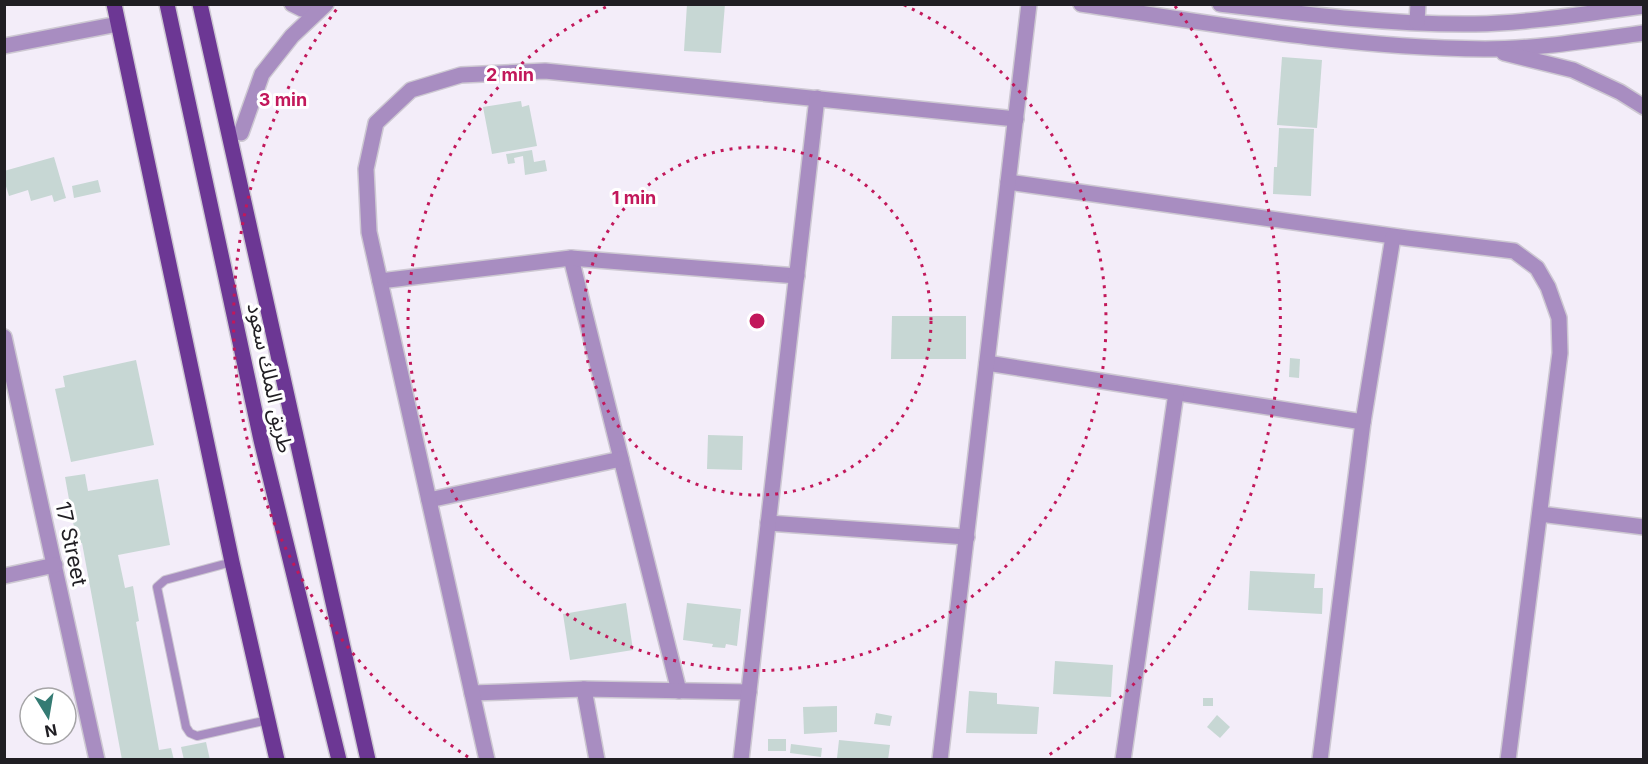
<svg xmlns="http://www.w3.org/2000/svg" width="1648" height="764" font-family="Inter,'Noto Sans Arabic',sans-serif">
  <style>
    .building { fill: #c7d7d4 }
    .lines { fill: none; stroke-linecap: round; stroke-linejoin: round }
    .service-casing { stroke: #cdc8d2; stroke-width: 10 }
    .minor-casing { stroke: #cdc8d2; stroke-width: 18 }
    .primary-casing { stroke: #cdc8d2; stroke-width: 18 }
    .service { stroke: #a88dc1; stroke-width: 8 }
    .minor { stroke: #a88dc1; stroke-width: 15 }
    .primary { stroke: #6c3794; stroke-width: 15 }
    .ring { fill: none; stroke: #c2185b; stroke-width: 3; stroke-dasharray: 3 6 }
    .labels { text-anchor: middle; stroke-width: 6; stroke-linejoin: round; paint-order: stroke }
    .street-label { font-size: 21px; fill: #201e23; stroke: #fff }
    .centre { fill: #c2185b; stroke: #fff; stroke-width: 3 }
    .ring-label { font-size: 18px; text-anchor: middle; font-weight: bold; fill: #c2185b; stroke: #fff; stroke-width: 6; stroke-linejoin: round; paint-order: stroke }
  </style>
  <rect width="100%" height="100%" fill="#f3edf9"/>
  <g class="building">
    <polygon points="687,4 725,4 721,53 684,51"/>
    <polygon points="1282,57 1322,60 1317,128 1277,125"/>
    <polygon points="521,101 522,107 529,105 537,146 492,154 483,107"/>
    <polygon points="1279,128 1314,129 1311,196 1273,194 1274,167 1277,167"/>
    <polygon points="532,150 534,162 545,160 547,171 525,175 523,156 514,158 515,163 508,164 506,154"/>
    <polygon points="54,157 66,198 54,202 52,195 31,201 28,190 9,196 4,180 4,171"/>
    <polygon points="98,180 101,192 74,198 72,186"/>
    <polygon points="892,316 966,316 966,359 891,359"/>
    <polygon points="1290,358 1300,359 1299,378 1289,377"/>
    <polygon points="136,360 154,445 71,462 55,389 65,387 63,376"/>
    <polygon points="708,435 743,436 742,470 707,469"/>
    <polygon points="85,474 88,491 158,479 170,545 118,555 125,588 133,586 139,621 136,622 159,750 171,748 174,760 122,760 82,543 77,544 65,477"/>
    <polygon points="1250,571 1315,574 1314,588 1323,588 1322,614 1248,610"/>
    <polygon points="626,603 633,650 570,660 563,614"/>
    <polygon points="687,603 741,609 737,646 726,644 725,648 712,647 713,644 683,640"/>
    <polygon points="1055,661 1113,665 1111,697 1053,694"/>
    <polygon points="969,691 997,693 997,704 1039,707 1037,734 966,733"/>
    <rect x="1203" y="698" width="10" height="8"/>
    <polygon points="837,706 837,732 804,734 803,707"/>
    <polygon points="876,713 892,716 890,726 874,724"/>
    <polygon points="1217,715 1230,727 1220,738 1207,727"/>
    <rect x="768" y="739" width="18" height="12"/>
    <polygon points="839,740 890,745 888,760 837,758"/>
    <polygon points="206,742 210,760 184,760 181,747"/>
    <polygon points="791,744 822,748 821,757 790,753"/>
  </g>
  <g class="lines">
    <defs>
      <polyline id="service" points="232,562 165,580 157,587 186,727 190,733 197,736 268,720"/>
      <g id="minor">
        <polyline points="292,4 302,9 318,11"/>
        <path d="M1081,4C1214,24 1349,48 1485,49C1538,49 1591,40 1644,33"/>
        <path d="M1220,4C1303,14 1391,25 1475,24C1531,23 1588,13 1644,6"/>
        <polyline points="1417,22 1418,4"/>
        <polyline points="4,46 118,24"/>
        <polyline points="1504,53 1573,70 1620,92 1644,107"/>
        <polyline points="241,133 262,74 292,36 326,4"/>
        <polyline points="1008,182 1407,238 1514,251 1537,268 1548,287 1559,318 1560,353 1508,760"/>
        <polyline points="571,258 679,691"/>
        <polyline points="380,281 571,258 797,276"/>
        <polyline points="4,337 97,760"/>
        <polyline points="987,363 1363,422"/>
        <polyline points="429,500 621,459"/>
        <polyline points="1540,514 1644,527"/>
        <polyline points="768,523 967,537"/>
        <polyline points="4,576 55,565"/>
        <polyline points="584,689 597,760"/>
        <polyline points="472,693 584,689 749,692"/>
        <polyline points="487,760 369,232 366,169 376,123 411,90 461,75 545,71 1016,119"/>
        <polyline points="741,760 817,98"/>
        <polyline points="940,760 1029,4"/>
        <polyline points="1123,760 1176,393"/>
        <polyline points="1320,760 1363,422 1393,237"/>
      </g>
      <g id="primary">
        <polyline points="114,4 232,562 277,760"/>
        <polyline points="167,4 261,440 339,760"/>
        <polyline points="200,4 368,760"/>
      </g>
    </defs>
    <use href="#service" class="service-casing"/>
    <use href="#minor" class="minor-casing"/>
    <use href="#primary" class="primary-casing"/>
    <use href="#service" class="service"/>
    <use href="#minor" class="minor"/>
    <use href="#primary" class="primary"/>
  </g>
  <g class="ring">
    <circle cx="757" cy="321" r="174"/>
    <path d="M904 5A349 349 0 1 1 610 5"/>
    <path d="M468 757A523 523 0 0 1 339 6M1175 6A523 523 0 0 1 1046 757"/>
  </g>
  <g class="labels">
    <g class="street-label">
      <text transform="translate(270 378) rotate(78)" y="7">طريق الملك سعود</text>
      <text transform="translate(71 544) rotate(78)" y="7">17 Street</text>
    </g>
  </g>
  <circle cx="757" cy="321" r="9" class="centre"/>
  <g class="ring-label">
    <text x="510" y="81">2 min</text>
    <text x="283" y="106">3 min</text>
    <text x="634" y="204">1 min</text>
  </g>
  <rect width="1648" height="764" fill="none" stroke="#201e23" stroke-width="12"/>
  <g transform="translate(48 716) rotate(169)"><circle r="28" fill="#ffffff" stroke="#a6a5a7" stroke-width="1.5"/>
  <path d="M0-4.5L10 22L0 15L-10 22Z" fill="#347b73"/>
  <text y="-9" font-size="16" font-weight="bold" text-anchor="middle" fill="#201e23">N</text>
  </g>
</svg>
